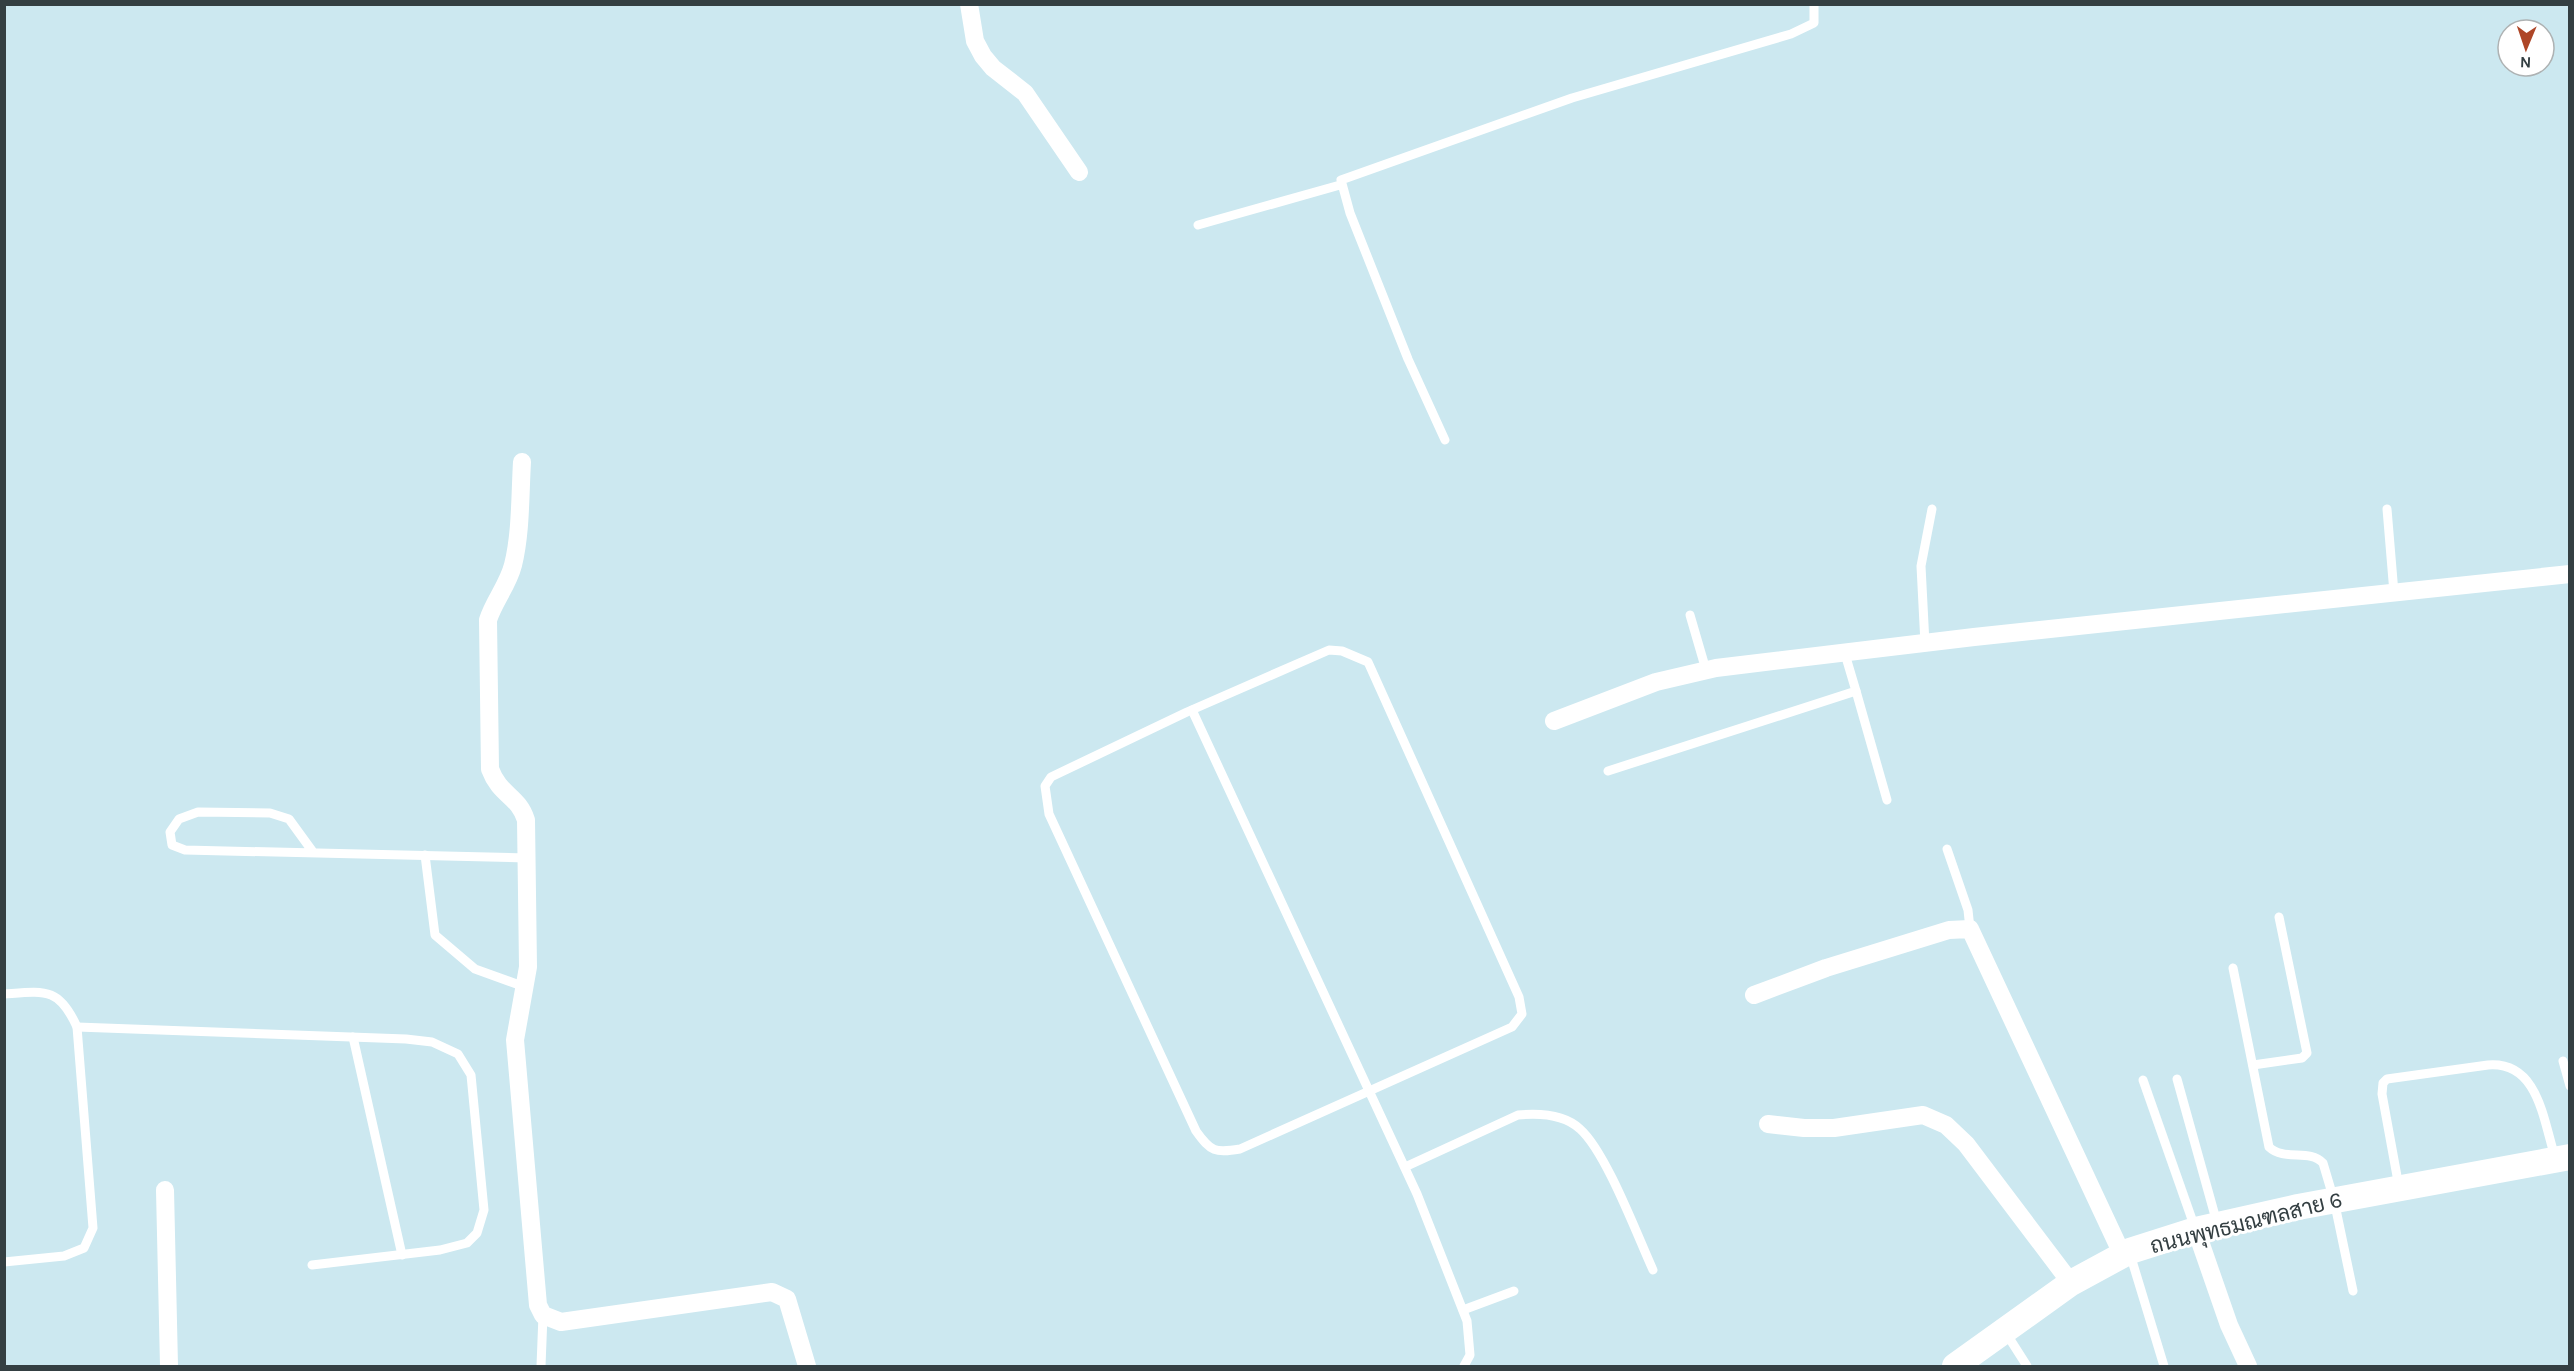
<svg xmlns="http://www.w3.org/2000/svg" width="2574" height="1371" font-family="Karla,Sarabun,sans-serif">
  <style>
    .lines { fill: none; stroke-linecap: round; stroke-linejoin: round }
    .lane { stroke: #fff; stroke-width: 9 }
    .street { stroke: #fff; stroke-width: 18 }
    .secondary { stroke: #fff; stroke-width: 26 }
    .labels { text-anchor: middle; stroke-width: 6; stroke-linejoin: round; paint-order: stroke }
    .street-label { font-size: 22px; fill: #343f42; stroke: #fff }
  </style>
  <rect width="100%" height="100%" fill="#cce8f0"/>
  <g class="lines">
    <g class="lane">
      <polyline points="1198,225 1340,185"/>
      <polyline points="1445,440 1408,359 1350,213 1341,180 1572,98 1791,34 1814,23 1814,4"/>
      <polyline points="2387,509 2394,593"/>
      <polyline points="1690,615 1706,670"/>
      <polyline points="1925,644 1921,566 1932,509"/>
      <path d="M1329,650L1342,651L1368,662L1519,997L1522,1014L1512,1027L1240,1149C1215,1153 1211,1152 1196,1131L1049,814L1045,786L1051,777L1187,712Z"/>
      <polyline points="1856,691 1887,800"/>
      <polyline points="1192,710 1417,1194 1467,1321 1470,1355 1464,1366"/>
      <polyline points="1608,771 1856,691 1845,654"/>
      <polyline points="1947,849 1968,910 1970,929"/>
      <polyline points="313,852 289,819 270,813 198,812 179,819 170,832 172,845 185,850 527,858"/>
      <polyline points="425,855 435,935 475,969 525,987"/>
      <path d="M2233,968L2269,1147C2285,1162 2309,1148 2323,1163L2334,1200L2353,1291"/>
      <path d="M4,994C45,991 59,987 77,1027L93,1228L84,1248L64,1256L4,1262"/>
      <polyline points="77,1027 406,1039 432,1042 458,1054 471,1075 484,1210 477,1233 467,1243 440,1250 312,1265"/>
      <polyline points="353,1037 402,1255"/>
      <polyline points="2563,1061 2570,1086"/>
      <polyline points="2253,1065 2302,1058 2307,1053 2279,917"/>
      <polyline points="2177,1079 2217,1223"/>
      <polyline points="2143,1080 2195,1228"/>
      <path d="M1405,1167L1518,1115C1539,1113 1564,1114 1580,1129C1606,1152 1637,1235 1653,1270"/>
      <path d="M2399,1187L2382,1094L2383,1083L2387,1079L2488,1065C2538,1061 2543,1119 2555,1157"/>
      <polyline points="2130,1254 2164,1366"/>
      <polyline points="1463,1310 1514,1291"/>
      <polyline points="2006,1333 2027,1366"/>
      <polyline points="541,1366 543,1315"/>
    </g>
    <g class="street">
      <polyline points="969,4 975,41 983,56 993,68 1025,93 1079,172"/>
      <path d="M522,462C520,495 521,533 513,565C508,585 494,601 488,620L490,769C500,796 518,795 526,820L528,967L515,1040L538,1305L543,1315L561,1322L772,1292L787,1299L807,1366"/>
      <polyline points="1554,721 1656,682 1716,668 1974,637 2570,574"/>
      <polyline points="1754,995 1826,968 1949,930 1970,929 2122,1254"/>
      <polyline points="1768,1124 1804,1128 1834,1128 1923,1115 1946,1125 1966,1144 2071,1283"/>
      <polyline points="165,1190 169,1366"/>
      <polyline points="2196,1230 2229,1325 2248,1366"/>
    </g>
    <polyline class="secondary" points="1955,1366 2071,1283 2130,1251 2196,1230 2298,1207 2570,1157"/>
  </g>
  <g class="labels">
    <g class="street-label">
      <text transform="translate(2246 1222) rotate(-14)" y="8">ถนนพุทธมณฑลสาย 6</text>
    </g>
  </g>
  <rect width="2574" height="1371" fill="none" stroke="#343f42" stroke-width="12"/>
  <g transform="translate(2526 48) rotate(182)"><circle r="28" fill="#ffffff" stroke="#aeb2b3" stroke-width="1.5"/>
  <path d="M0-4.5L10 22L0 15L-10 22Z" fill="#ae4627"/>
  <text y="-9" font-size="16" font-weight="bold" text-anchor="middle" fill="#343f42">N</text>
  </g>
</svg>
